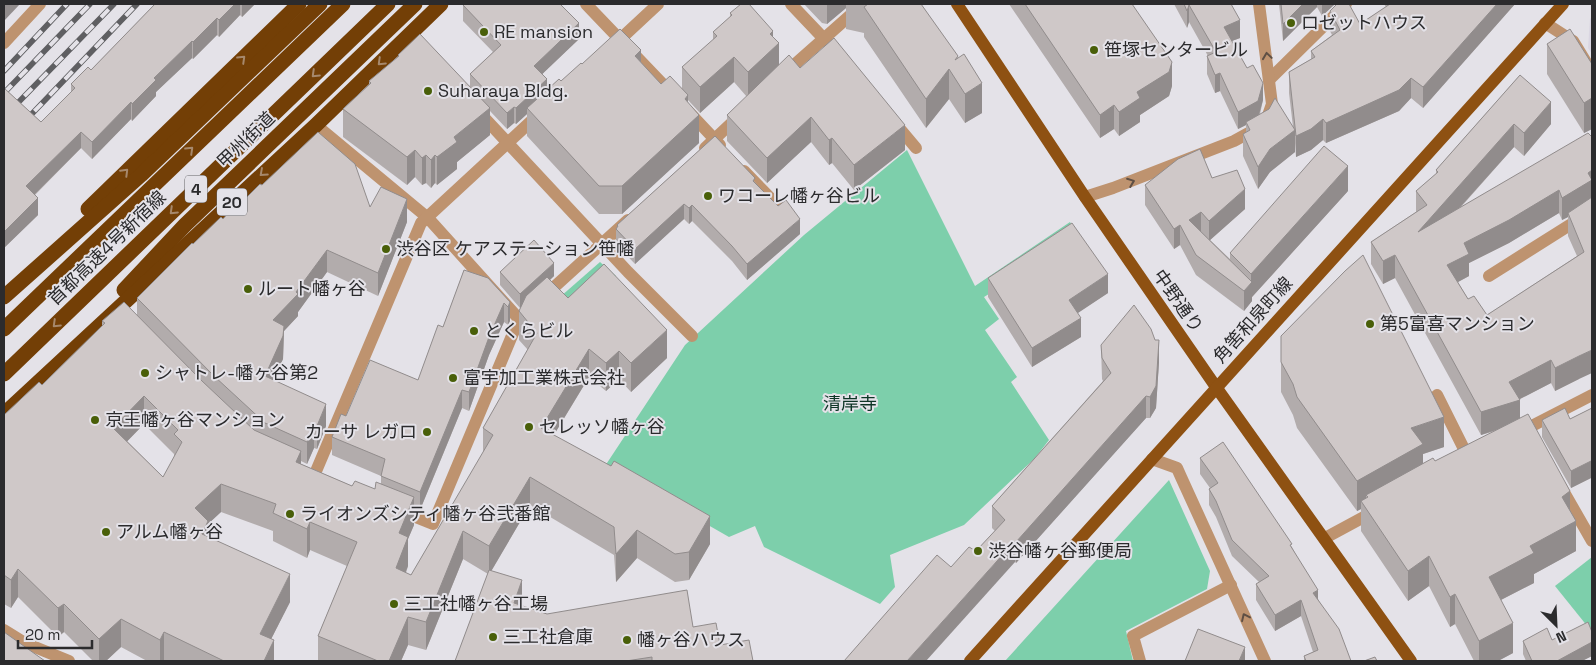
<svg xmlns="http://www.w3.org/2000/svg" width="1596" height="665" font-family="'Space Grotesk','Noto Sans JP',sans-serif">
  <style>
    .built { fill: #dad6e2 }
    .green { fill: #7dcfab }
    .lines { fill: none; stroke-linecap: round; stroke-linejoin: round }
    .minor { stroke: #be936f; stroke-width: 12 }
    .major { stroke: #8e5112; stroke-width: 12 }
    .highway { stroke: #733f06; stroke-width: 15 }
    .rail-casing { stroke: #5f5f62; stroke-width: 5.5 }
    .rail { stroke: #e4e2e8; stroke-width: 4; stroke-dasharray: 11; stroke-linecap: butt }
    .wall { fill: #b2acac; fill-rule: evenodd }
    .shaded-wall { fill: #918c8c }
    .building { fill: #cfc8c8; stroke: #918c8c; fill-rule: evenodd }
    .oneway { stroke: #5e4f44 }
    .oneway2 { stroke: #a6886c }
    .poi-dot { fill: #495f09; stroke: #e4e2e8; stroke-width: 2 }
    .labels { text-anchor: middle; stroke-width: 4; stroke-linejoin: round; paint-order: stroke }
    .shield { fill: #e4e2e8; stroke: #626265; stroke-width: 1 }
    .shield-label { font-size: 16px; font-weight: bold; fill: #2b2b2d }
    .poi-label { font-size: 18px; fill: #2b2b2d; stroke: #e4e2e8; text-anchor: start }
    .street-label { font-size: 18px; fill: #2b2b2d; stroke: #e4e2e8 }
    .park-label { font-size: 18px; fill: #0e3526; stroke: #e4e2e8 }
  </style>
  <rect width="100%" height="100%" fill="#e4e2e8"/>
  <polygon class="built" points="1592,16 1592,54 1588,48 1590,19"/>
  <g class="green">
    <polygon points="907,150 975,286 1070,222 1079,238 984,297 999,319 985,330 1017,377 1011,382 1049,440 1035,458 964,525 890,555 895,587 880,604 764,547 755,526 729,537 605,466 685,345 804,235"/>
    <polygon points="600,262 616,276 568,321 552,304"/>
    <polygon points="1169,480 1210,571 1207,589 1126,631 1133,661 1005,661"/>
    <polygon points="1592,557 1592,632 1555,586"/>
  </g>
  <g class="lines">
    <g class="minor">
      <polyline points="586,4 672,94"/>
      <polyline points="791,4 827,42"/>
      <polyline points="1545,23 1573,41 1592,72"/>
      <polyline points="4,43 40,4"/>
      <polyline points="614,45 658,4"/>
      <polyline points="785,73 863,4"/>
      <polyline points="1270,79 1346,4"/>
      <polyline points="478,111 628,272 692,336"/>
      <polyline points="688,111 720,145"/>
      <polyline points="895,123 916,148"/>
      <polyline points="316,125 428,218 519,319"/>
      <polyline points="705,148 739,116"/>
      <polyline points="744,171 780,208"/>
      <polyline points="1085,197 1113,188 1234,141 1265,124 1272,104 1259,4"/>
      <polyline points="1489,276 1592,211"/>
      <polyline points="1437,395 1469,459"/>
      <polyline points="1520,432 1592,395"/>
      <polyline points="1152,459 1177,468 1181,477 1265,661"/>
      <polyline points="314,476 421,223 539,114"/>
      <polyline points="1561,487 1592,541"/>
      <polyline points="398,510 433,524 519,319 628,220"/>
      <polyline points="1325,538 1375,511"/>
      <polyline points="4,630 25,643 69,661"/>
      <polyline points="1140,661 1133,636 1231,585"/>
    </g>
    <g class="major">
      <polyline points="957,4 1085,197 1216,387 1411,661"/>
      <polyline points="970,661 1563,4"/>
    </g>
    <g class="highway">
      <polyline points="88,209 299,4"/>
      <polyline points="124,290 185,225 415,4"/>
      <polyline points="4,297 141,175 320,4"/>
      <polyline points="4,329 343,4"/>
      <polyline points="4,374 388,4"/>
      <polyline points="4,414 316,125 441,4"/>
    </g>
    <defs>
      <g id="rail">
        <polyline points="4,71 67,4"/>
        <polyline points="4,93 90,4"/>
        <polyline points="9,112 114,4"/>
        <polyline points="4,143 137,4"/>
      </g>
    </defs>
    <use href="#rail" class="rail-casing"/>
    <use href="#rail" class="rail"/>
  </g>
  <g class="wall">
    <polygon points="155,4 255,4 242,17 240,15 219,37 217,35 193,59 192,58 156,92 156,96 132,121 131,119 92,159 81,148 35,195 38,215 4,248 4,88 41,122 71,92 71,84 91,70"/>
    <polygon points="804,4 921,4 958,58 982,113 965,123 949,99 926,128 864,37 864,33 846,29 846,8 827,24 822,23"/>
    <polygon points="1009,4 1132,4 1172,86 1169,96 1140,115 1140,122 1119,136 1114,129 1100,138"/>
    <polygon points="1174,4 1231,4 1240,38 1232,41 1263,100 1260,114 1293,127 1289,93 1289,72 1311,59 1311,51 1332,35 1330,31 1330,11 1360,24 1386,7 1384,4 1515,4 1423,108 1411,98 1399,111 1326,143 1323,140 1311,150 1296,157 1295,143 1295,152 1270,172 1258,189 1243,156 1243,134 1246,133 1246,125 1238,129 1220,91 1215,93 1207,74 1207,56 1208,56 1189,22 1187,28"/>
    <polygon points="1279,4 1335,4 1322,16 1317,7 1283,41"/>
    <polygon points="463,5 579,39 542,74 547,89 561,81 582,64 641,63 661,84 682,88 682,67 713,40 713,32 730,17 730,13 773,37 779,66 800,68 905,150 854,190 832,163 829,165 811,142 767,183 727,141 727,115 747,97 734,82 700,113 688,100 688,102 699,143 622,214 599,214 527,136 527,114 516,124 514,123 507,129 490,111 490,135 457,162 457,169 437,185 435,183 431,188 426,183 422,185 415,177 407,185 343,137 343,109 369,85 369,81 398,57 398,55 470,86 470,74 493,52 463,21"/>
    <polygon points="1547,44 1592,64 1592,129 1584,133 1547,74"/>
    <path d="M1520,75L1551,124L1524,156L1514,147L1461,207L1592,137V193L1579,379L1555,391L1551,383L1520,399V418L1570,510L1576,551L1534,574V583L1501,600L1513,653L1498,661H1474L1455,624L1450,627L1429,586L1408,601L1361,531V509L1357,511L1297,428L1293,415L1281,392V336L1444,447L1423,454V463L1435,461L1495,431L1481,435L1395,278L1383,284L1371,264V242L1416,212V191L1436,174V170ZM1559,213L1562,220L1568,217V236L1577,256L1487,315L1468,299L1458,282L1469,276V263L1509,243Z"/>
    <polygon points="715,136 800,234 747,280 732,261 692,221 689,224 684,219 635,264 616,244 616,229 617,228 617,225"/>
    <polygon points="1212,178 1245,209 1210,240 1230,259 1230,253 1348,191 1252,297 1252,301 1244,311 1196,275 1180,245 1174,249 1145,205 1145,185"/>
    <path d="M262,185L370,207L407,222L378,296L327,272L298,312V316L284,331L283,359L273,380L326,426L317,449L314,448L307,464L301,461V464L352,486L375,489L381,483V476L332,455V437L346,416L418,380L443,327L464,270L510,302V321L508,325L504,322L489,355L469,411L462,408L420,510L414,508V525L408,539V566L406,573L411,575L483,453V428L528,350L519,340V311L522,306L520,308L500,285V272L554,276L550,280L568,298L667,358L631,392L619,379L606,391L589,377L554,435L710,544L689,580L675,582L637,558L616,582L614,555L530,505L491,571L522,606L547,614L693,627L720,645L753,661H455L488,574L463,559L426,650L408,645L401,661H318V636L347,566L310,550L307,558L273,541V531L221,512L208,524V537L290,602L271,639L274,661H147L121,647L106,661H93L64,632L58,637L18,597L11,608L4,604V415L42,385L102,326V321L137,315V298L193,244ZM144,424L174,454V457L163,477L127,441Z"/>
    <polygon points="988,278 1108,293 1077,313 1081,337 1032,367 988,297"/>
    <polygon points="1101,345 1159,362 1156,408 1150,418 1146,418 1016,563 1015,562 951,567 976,551 995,531 992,528 992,506 1103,381 1102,379"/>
    <polygon points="1592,408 1592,481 1591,478 1571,488 1542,437 1542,420 1570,419"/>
    <polygon points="1200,458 1292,547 1318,599 1351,661 1304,661 1304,656 1313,652 1301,616 1275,631 1256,600 1256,584 1259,582 1232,556 1216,517 1209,505 1209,489 1210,488 1200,474"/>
    <polygon points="1592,632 1592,656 1582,661 1526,661 1523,654 1523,641 1552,640"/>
  </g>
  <g class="shaded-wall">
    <polygon points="4,4 20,4 4,21"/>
    <polygon points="235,4 240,4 240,15 219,37 219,20"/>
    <polygon points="242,4 255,4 242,17"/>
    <polygon points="827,4 846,4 846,8 827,24"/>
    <polygon points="1303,4 1317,4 1317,7 1283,41 1283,24"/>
    <polygon points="1322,4 1335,4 1322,16"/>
    <polygon points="1497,4 1515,4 1423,108 1423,87"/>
    <polygon points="1189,5 1189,22 1187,28 1187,11"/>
    <polygon points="217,18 217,35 193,59 193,42"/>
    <polygon points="1240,20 1240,38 1224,44 1224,27"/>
    <polygon points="579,23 579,39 534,82 534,66"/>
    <polygon points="773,31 773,48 779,43 779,69 748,98 748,72 770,34"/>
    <polygon points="192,41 192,58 156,92 156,96 132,121 132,104 154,78"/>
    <polygon points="641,50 641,78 635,56"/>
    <polygon points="734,57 734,82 700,113 700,87"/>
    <polygon points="1172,62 1172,86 1169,96 1140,115 1140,122 1119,136 1119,112 1137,92"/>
    <polygon points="949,69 949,99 926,128 926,99"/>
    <polygon points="1220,73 1220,91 1215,93 1215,75"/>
    <polygon points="1411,78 1411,98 1399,111 1326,143 1326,123"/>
    <polygon points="547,79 547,95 527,108 527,114 516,124 516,108"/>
    <polygon points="982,83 982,113 965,123 965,94"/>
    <polygon points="1263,83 1263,100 1258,118 1246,122 1246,125 1238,129 1238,112"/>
    <polygon points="688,95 688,123 685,99"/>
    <polygon points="1592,98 1592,129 1584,133 1584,103"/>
    <polygon points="131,102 131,119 92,159 92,142"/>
    <polygon points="1551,102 1551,124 1524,156 1524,133"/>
    <polygon points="1114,105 1114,129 1100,138 1100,115"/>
    <polygon points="514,107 514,123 507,129 507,113"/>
    <polygon points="490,108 490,135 457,162 457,169 437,185 437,157 454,137"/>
    <polygon points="699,115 699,143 622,214 622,186"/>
    <polygon points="811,117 811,142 767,183 767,158"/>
    <polygon points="1323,119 1323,140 1311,150 1296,157 1296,136"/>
    <polygon points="1514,124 1514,147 1418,254 1418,232"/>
    <polygon points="905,125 905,150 854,190 854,165"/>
    <polygon points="1295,130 1295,152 1270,172 1258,189 1258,167 1270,149"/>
    <polygon points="81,132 81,148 26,203 26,186"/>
    <polygon points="832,138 832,163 829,165 829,140"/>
    <polygon points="415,150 415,177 407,185 407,157"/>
    <polygon points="426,155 426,183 422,185 422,158"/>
    <polygon points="435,155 435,183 431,188 431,160"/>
    <polygon points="1348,166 1348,191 1252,297 1252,301 1244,311 1244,291 1251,283 1251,274"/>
    <polygon points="1592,170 1592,203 1568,213 1568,217 1562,220 1562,198 1588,173"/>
    <polygon points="1245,189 1245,209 1209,241 1209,221"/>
    <polygon points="1559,190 1559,213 1509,243 1469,263 1469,276 1447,288 1447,265 1464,243"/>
    <polygon points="38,198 38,215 4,248 4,232"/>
    <polygon points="407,199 407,222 378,296 378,273"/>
    <polygon points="684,204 684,219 635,264 635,249"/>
    <polygon points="692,205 692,221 689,224 689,208"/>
    <polygon points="1201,212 1201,232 1189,220"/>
    <polygon points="800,219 800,234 747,280 747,264"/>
    <polygon points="1180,225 1180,245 1174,249 1174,229"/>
    <polygon points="327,250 327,272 298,312 298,316 284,331 283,359 265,398 265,376 273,320 296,292"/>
    <polygon points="1395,255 1395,278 1383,284 1383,261"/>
    <polygon points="554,263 554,276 520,308 520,294"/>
    <polygon points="1108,274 1108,293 1069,319 1069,300"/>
    <polygon points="510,302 510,321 508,325 508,307"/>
    <polygon points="504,303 504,322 489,355 469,411 469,392 489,337"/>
    <polygon points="1081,318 1081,337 1032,367 1032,348"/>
    <polygon points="667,330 667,358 631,392 631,363"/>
    <polygon points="1159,340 1159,362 1156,408 1150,418 1150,397"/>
    <polygon points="589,349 589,377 541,456 541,428"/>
    <polygon points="1592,350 1592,373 1579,379 1555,391 1555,368 1579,356"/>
    <polygon points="619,351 619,379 606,391 606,363"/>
    <polygon points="1551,360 1551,383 1516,401 1520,400 1520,422 1481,435 1481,412 1509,382"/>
    <polygon points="462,390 462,408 420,510 420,492"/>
    <polygon points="144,396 144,424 113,456 113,428"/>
    <polygon points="1146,396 1146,418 1016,563 1016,542"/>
    <polygon points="326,404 326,426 317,449 317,426"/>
    <polygon points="1444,417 1444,447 1423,454 1423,475 1368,497 1366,495 1366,506 1361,501 1361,509 1357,511 1357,481 1411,428"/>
    <polygon points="314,425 314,448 307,464 307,442"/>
    <polygon points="301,451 301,479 296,462"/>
    <polygon points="1591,461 1591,478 1571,488 1571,471"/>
    <polygon points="530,477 530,505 489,575 489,546"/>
    <polygon points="221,484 221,512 208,524 208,549 202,534 195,508"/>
    <polygon points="1570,491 1570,521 1562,497"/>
    <polygon points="414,497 414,525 408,539 408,566 396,596 396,568 399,533"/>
    <polygon points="710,516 710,544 689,580 689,552"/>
    <polygon points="1576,521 1576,551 1534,574 1534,583 1489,606 1489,577 1530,546"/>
    <polygon points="310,522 310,550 307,558 307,529"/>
    <polygon points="637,530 637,558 616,582 616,554"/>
    <polygon points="463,531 463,559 426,650 426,622"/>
    <polygon points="1015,541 1015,562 926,661 907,661"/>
    <polygon points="1429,556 1429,586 1408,601 1408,571"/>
    <polygon points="18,569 18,597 11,608 11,580"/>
    <polygon points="290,574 290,602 260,661 260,634"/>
    <polygon points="522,580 522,608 514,603"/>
    <polygon points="1318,590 1318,606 1313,593"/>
    <polygon points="1455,594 1455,624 1450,627 1450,597"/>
    <polygon points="1301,600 1301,616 1275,631 1275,615"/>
    <polygon points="64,604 64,632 58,637 58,608"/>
    <polygon points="408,617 408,645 401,661 389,661"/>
    <polygon points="121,619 121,647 106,661 99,661 99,639"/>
    <polygon points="1513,623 1513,653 1498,661 1479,661 1479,641"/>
    <polygon points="164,632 164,661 160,661 160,640"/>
    <polygon points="274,640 274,661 264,661"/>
    <polygon points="1592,642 1592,656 1582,661 1557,661"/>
    <polygon points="1245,647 1245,661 1239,661"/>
  </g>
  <g class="building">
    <polygon points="155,4 235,4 219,20 217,18 193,42 192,41 154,78 156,80 132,104 131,102 92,142 81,132 26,186 38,198 4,232 4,88 41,122 75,88 71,84 88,67 91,70"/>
    <polygon points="465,4 560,4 579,23 534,66 547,79 516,108 514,107 507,113 470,74 501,45 463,5"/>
    <polygon points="741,4 749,4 773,31 770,34 779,43 748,72 734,57 700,87 682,67 717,36 713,32 732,15 730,13"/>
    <polygon points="865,4 921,4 958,56 955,60 964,54 982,83 965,94 949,69 926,99 864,7 868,4"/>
    <polygon points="1025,4 1132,4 1172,62 1169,72 1137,92 1140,98 1119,112 1114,105 1100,115"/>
    <polygon points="1184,4 1231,4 1240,20 1224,27 1247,68 1253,65 1263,83 1258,101 1238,112 1220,73 1215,75 1207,56 1216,52 1189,5 1187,11"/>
    <polygon points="1281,4 1303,4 1283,24"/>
    <polygon points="1337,4 1349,4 1360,24 1390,4 1497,4 1423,87 1411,78 1399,90 1326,123 1323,119 1311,129 1296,136 1289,72 1315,57 1311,51 1340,30 1330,11"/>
    <polygon points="620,29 641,50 635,56 661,84 670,76 688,95 685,99 699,115 622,186 599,186 527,108 559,79 561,81 581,63 582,64"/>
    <polygon points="1570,29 1592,64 1592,98 1584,103 1547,44"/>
    <polygon points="420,34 490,108 454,137 457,142 437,157 435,155 431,160 426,155 422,158 415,150 407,157 343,109 371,83 369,81 399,56 398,55"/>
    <polygon points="834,38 905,125 854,165 832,138 829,140 811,117 767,158 727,115 789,55 800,68"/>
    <polygon points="1520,75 1551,102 1524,133 1514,124 1418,232 1588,133 1592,137 1592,170 1588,173 1592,180 1562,198 1559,190 1509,220 1464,243 1469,254 1447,265 1468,299 1474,296 1487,315 1584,252 1568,213 1592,197 1592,350 1579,356 1555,368 1551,360 1509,382 1520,400 1481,412 1395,255 1383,261 1371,242 1427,205 1416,191 1438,172 1436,170"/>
    <polygon points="1275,98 1295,130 1270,149 1258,167 1243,134 1250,130 1246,122 1269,109"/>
    <polygon points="318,132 355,164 370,207 381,187 407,199 378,273 327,250 296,292 298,294 273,320 284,326 283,336 265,376 326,404 317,426 314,425 307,442 265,423 214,376 137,298 192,243 193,244 221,217 223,219 240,200 242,202 260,184 262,185"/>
    <polygon points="715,136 755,178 753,181 778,206 786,200 800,219 747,264 732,246 692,205 689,208 684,204 635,249 616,229 618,226 617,225"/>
    <polygon points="1324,146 1348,166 1251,274 1230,253"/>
    <polygon points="1200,149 1212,178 1237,170 1245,189 1209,221 1201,212 1189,220 1252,282 1244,291 1196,255 1180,225 1174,229 1145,185 1178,159"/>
    <polygon points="1072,223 1108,274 1069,300 1081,318 1032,348 988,278"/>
    <polygon points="534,240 554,263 520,294 500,272"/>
    <polygon points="1363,255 1444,417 1411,428 1423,444 1357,481 1297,397 1293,384 1281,362 1281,336 1345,271"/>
    <path d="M604,264L667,330L631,363L619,351L606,363L589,349L541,428L611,466L614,461L710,516L689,552L675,554L637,530L616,554L614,527L530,477L489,546L463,531L426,622L408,617L389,661H378L318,636L357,542L310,522L307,529L273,513L276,504L221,484L195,508L208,521L202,534L290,574L260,634L274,640L264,661H224L164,632L160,640L121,619L99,639L64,604L58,608L18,569L11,580L4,575V415L39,382L42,385L105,323L102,321L124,302L202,381L254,430L301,451L296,462L352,486L355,481L375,489L376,482L414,497L399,533L408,537L396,568L411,575L493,435L483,428L537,333L519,311L526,296L547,277L568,298ZM144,396L178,430L174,434L182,442L163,477L113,428Z"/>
    <polygon points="464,270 488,278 510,302 508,307 504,303 489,337 469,392 462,390 420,492 381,476 385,459 332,437 341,414 346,416 370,360 418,380 438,325 443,327"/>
    <polygon points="1134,305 1151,329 1155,340 1159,340 1156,386 1150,397 1146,396 1016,542 1015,541 907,661 844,661 937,555 951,567 969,547 976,551 1005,520 992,506 1111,373 1102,358 1101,345"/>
    <polygon points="1565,408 1570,419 1592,408 1592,464 1591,461 1571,471 1542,420"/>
    <polygon points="1528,414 1570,491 1562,497 1576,521 1530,546 1534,553 1489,577 1513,623 1479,641 1455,594 1450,597 1429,556 1408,571 1361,501 1368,497 1366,495 1433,458 1435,461"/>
    <polygon points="1223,442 1292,544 1290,545 1318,590 1313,593 1339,629 1351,661 1306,661 1304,656 1318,650 1301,600 1275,615 1256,584 1269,576 1232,540 1216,501 1209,489 1218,483 1200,458"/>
    <polygon points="489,570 522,580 514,603 547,614 687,590 693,627 716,623 720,645 749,640 753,661 652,661 652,657 626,661 455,661"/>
    <polygon points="1588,622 1592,632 1592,642 1557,661 1532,661 1523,641 1547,628 1552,640"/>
    <polygon points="1198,629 1245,647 1239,661 1185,661"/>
    <polygon points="4,632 45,661 4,661"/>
    <polygon points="1375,657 1377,661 1364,661"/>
  </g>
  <defs><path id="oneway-chevron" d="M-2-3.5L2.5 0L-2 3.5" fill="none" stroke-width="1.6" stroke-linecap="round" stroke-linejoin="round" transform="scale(1.25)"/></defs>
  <g class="oneway">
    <use href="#oneway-chevron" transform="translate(1267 56) rotate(-98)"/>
    <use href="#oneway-chevron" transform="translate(1131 182) rotate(-21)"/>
    <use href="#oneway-chevron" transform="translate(1245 617) rotate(-115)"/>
  </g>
  <g class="oneway2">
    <use href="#oneway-chevron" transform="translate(242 59) rotate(-44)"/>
    <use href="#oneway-chevron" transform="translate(381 62) rotate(136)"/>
    <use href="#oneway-chevron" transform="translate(315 74) rotate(136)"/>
    <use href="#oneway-chevron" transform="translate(190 150) rotate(-44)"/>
    <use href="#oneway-chevron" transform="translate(125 172) rotate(-45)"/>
    <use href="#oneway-chevron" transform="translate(263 173) rotate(138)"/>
    <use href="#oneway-chevron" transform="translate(173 211) rotate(136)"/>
    <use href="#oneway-chevron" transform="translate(56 324) rotate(136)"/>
  </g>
  <g class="poi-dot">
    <circle cx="1291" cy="23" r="5"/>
    <circle cx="484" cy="32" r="5"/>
    <circle cx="1094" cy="50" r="5"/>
    <circle cx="428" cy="91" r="5"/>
    <circle cx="708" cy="196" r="5"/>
    <circle cx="386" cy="249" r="5"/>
    <circle cx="248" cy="289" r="5"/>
    <circle cx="1370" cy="324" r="5"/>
    <circle cx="474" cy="331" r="5"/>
    <circle cx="145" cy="373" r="5"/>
    <circle cx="453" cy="378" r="5"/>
    <circle cx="95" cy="420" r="5"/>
    <circle cx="529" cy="427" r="5"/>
    <circle cx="427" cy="432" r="5"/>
    <circle cx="290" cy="514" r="5"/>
    <circle cx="106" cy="532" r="5"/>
    <circle cx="978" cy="551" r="5"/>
    <circle cx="394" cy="604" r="5"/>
    <circle cx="493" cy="637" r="5"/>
    <circle cx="627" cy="640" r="5"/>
  </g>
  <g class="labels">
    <g class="shield">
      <rect x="185" y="175.5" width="22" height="27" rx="4"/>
      <rect x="217" y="188.5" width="30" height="27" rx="4"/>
    </g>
    <g class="shield-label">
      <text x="196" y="195">4</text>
      <text x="232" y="208">20</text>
    </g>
    <g class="poi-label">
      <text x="1301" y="29">ロゼットハウス</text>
      <text x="494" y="38">RE mansion</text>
      <text x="1104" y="56">笹塚センタービル</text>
      <text x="438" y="97">Suharaya Bldg.</text>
      <text x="718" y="202">ワコーレ幡ヶ谷ビル</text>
      <text x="396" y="255">渋谷区 ケアステーション笹幡</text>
      <text x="258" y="295">ルート幡ヶ谷</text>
      <text x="1380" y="330">第5富喜マンション</text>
      <text x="484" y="337">とくらビル</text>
      <text x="155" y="379">シャトレ-幡ヶ谷第2</text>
      <text x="463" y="384">富宇加工業株式会社</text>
      <text x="105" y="426">京王幡ヶ谷マンション</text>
      <text x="539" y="433">セレッソ幡ヶ谷</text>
      <text x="417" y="438" text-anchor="end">カーサ レガロ</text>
      <text x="300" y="520">ライオンズシティ幡ヶ谷弐番館</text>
      <text x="116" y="538">アルム幡ヶ谷</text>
      <text x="988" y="557">渋谷幡ヶ谷郵便局</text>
      <text x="404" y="610">三工社幡ヶ谷工場</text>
      <text x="503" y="643">三工社倉庫</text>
      <text x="637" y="646">幡ヶ谷ハウス</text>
    </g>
    <g class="street-label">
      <text transform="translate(246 140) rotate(-44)" y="6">甲州街道</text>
      <text transform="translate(107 248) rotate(-44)" y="6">首都高速4号新宿線</text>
      <text transform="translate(1178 301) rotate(55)" y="6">中野通り</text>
      <text transform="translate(1253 320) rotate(-48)" y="6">角筈和泉町線</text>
    </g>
    <g class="park-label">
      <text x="850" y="410">清岸寺</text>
    </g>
  </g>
  <rect width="1596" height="665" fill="none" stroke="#2b2b2d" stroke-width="10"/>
  <g transform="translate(1556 625) rotate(156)" stroke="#e4e2e8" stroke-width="4" paint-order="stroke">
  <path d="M0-4L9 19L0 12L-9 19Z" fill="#2b2b2d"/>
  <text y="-8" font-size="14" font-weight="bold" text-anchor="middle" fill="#2b2b2d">N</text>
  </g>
  <path d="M18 640v8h74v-8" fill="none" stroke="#2b2b2d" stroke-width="2.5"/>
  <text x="25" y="640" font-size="15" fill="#2b2b2d" stroke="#e4e2e8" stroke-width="4" paint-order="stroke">20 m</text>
</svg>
